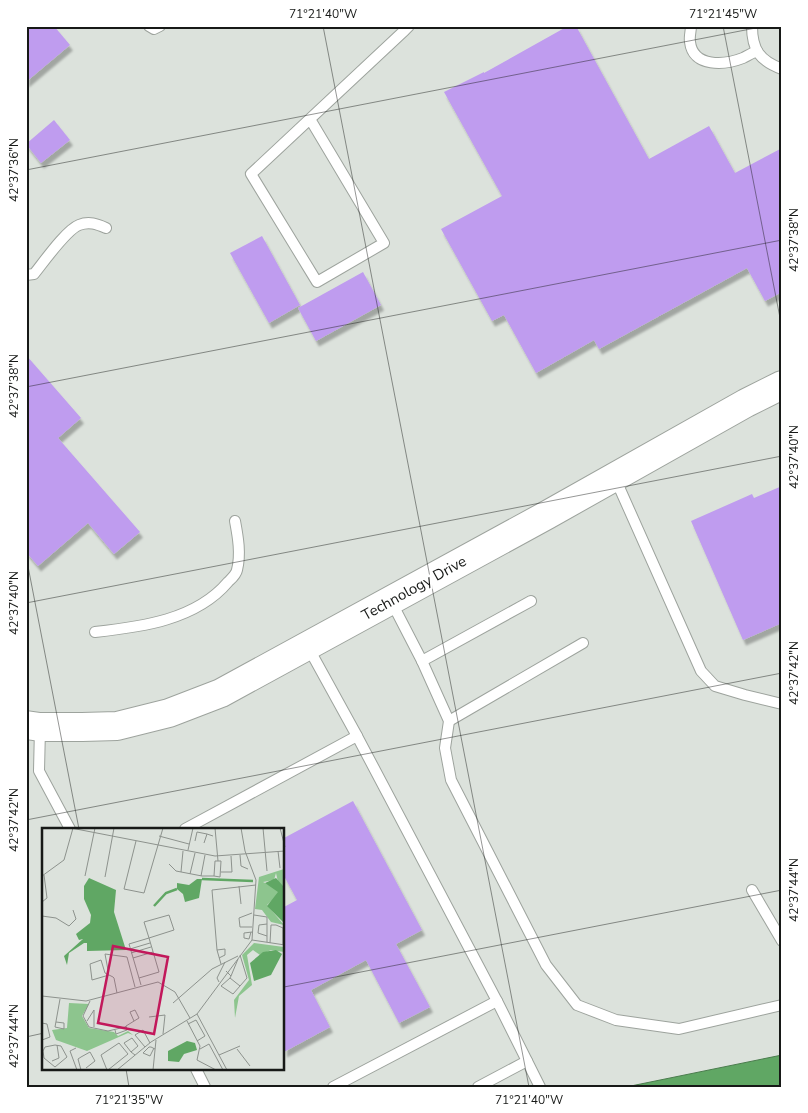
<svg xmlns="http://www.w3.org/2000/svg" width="808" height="1113" font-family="'Nunito Sans',sans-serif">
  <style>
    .water { fill: #60a764; stroke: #4a7c4d }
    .building { fill: #bf9cef; filter: url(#shadow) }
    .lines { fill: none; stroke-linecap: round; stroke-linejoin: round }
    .lane-casing { stroke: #9da39d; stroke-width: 12 }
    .secondary-casing { stroke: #9da39d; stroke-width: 30 }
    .lane { stroke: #fff; stroke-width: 10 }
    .secondary { stroke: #fff; stroke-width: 28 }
    .ticks { fill: none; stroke: #171917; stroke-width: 1; stroke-opacity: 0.45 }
    .labels { text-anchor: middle; stroke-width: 4.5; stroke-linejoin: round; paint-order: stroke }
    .street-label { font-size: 15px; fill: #171917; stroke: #fff }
    .inset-river { fill: none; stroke: #60a764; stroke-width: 2.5 }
    .inset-road { fill: none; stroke: #8d928d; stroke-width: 1 }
    .view { fill: #c2185b; fill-opacity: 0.15; stroke: #c2185b; stroke-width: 2.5 }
    .inset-edge { fill: none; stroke: #171917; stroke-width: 2.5 }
    .neatline { fill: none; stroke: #171917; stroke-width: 2 }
    .ticks-label { font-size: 12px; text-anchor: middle; fill: #171917 }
  </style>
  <defs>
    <filter id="shadow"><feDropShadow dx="3" dy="5.5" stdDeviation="1" flood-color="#0004"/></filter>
  </defs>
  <rect width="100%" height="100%" fill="#dce2dc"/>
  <polygon class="water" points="782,1055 782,1087 626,1087"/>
  <g class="building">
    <polygon points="26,26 54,26 70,45 26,82"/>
    <polygon points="568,26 576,26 649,159 709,126 735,173 782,148 782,292 765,301 747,268 599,349 594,340 536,373 504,315 492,321 441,229 502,196 444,92 484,72 484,73"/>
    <polygon points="54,120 70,140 41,163 26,144"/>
    <polygon points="262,236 300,305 269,323 230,253"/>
    <polygon points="363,272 381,305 316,341 298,308"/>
    <polygon points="26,355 81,418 58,438 140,532 114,554 88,523 38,566 26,552"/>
    <polygon points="782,486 782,623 743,640 691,521 752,494 754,498"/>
    <polygon points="353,801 422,930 396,944 430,1007 399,1023 366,960 311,990 330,1027 284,1052 284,907 297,900 284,876 284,838"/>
  </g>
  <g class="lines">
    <defs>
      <g id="lane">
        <polyline points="149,26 154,29 160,26"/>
        <path d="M691,26C691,31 689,37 690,42C693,68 725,65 743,58C747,56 752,53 757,51"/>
        <path d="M752,26C752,50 760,61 782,69"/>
        <polyline points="310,119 384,243 317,282 251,174 405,30 409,26"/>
        <path d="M26,275L34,274C43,263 66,230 79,225C89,221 97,224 106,228"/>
        <polyline points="615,478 701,671 715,686 745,695 782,704"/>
        <polyline points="391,601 422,661 449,721 445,748 451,780 546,965 577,1005 616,1020 679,1029 782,1005"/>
        <path d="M95,632C141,627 196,620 228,582C231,579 236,575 237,570C241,554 238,537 235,521"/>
        <polyline points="422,661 531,601"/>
        <polyline points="449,721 583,643"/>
        <polyline points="40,728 39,771 70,829"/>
        <polyline points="357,736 497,1001 540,1087"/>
        <polyline points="185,829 357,736 308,647"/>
        <polyline points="752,890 782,941"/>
        <polyline points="196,1069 205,1087"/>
        <polyline points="333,1087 497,1001"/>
        <polyline points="478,1087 527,1061"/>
      </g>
      <polyline id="secondary" points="26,725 40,727 82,727 117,726 169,713 221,693 547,515 746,403 782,385"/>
    </defs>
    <use href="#lane" class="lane-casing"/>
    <use href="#secondary" class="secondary-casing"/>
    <use href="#lane" class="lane"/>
    <use href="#secondary" class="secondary"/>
  </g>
  <path class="ticks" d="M323,26L529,1087M723,26L782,328M26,170L766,26M26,387L782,240M26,556L79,829M26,603L782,456M26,820L782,673M284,987L782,890M26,1037L44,1033M126,1069L129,1087"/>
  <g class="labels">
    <g class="street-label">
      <text transform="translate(414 588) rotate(-29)" y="5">Technology Drive</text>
    </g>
  </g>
  <g transform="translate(42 828)">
    <rect width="242" height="242" fill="#dce2dc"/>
    <path d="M242,41V59L236,54L234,45L232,52L221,54L236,61V67L225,77L242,97L229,94L220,82L213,81L217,49ZM212,115L242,119V124L229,122L218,127L211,122L205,127L210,157L197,168L193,190L192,172L207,152L200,127ZM27,175L47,176L40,188L47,200L72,204L76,208L86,203L91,207L86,205L45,223L14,212L10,202L25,200Z" fill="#8dc58e"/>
    <path d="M47,50L74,62L72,84L84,122L45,123V115H42L27,125L25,137L22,128L41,111L37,112L34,106L48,95L49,87L42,71V58ZM234,50L242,59V95L225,78L236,64L223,55ZM155,51H160L157,70L143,74L141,66L135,61V55L147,57ZM234,122L240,126L229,147L212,153L208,135L221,124ZM145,213L153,215L155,222L142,226L137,234L126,233V223Z" fill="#60a764"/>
    <path class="inset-river" d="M160,51L211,53M112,78L124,65L135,61"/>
    <path class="inset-road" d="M29,0L173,28L243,23M173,0L176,33M221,0L225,43M238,0L243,19M117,8L147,16M94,13L82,61L102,65L121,0M153,13L155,4L165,6M162,15L165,6L171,8M146,22L151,0M236,23L238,40M198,27L199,38L206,41M127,36L134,43L160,48H172L178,49L179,33H173L172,48M139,44L141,23M179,44H190L189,28M148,46L153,25M0,48L22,32L31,0M43,48L53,0M159,48L163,27M63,49L72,0M197,58L199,76M0,74L5,70L2,47M210,85L197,90L198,99H210M212,87L225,89V114M0,88L14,90L27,98L34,91L31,82M225,96L217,97L216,105L225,108M209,104L207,111L202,110V105L210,104M210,112L243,117M228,115L229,97H234L241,100V117M88,121L108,115M175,122L183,121V127L177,130M89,125L109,119M91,130L111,124M179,136L175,122L170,62L214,57M66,142L63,126L85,129L93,159M184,143L189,148L196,131M67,147L50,152L48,136L59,132L63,145L71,149L72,150L75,165M189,148L188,150L198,158L205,150L198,127M97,150L87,116L107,110L102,94L127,87L132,102L107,110L117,144L97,150L99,157M188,150L179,158L191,166L198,158M177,154L175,150L183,134M0,168L44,173L116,154L133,164L148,190M48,173L41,188L47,199L66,203L83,199L84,198L97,190L93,182L88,184L92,193M131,175L170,141L196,128M155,186L185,242M107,189L123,187L121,206M45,193L52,182V199M145,193L158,218L155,232L174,242M14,194L22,195V201L13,199L18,171M0,195L5,196L8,209L0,212M146,196L154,192L163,208L155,213M73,202L74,206L85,202L84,198M13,217L19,218L25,229L13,239L2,230L1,223L3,219ZM103,219L93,207L101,202L108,215M34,220L28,223L35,242M112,220L108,228L101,225L107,219H109L113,221M158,221L167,216L181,242M195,221L208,238M89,224L96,218L90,210L82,215L89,224L93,227M177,227L198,218M39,229L48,224L53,233L44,240M39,229L36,231L39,242M10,233L17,230L15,217M65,242L59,227L77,215L86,226L66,242M75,242L109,214L155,186L210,112L214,52L203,23L199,0M111,242L114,212"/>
    <path class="view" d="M71,118L126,129L112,206L56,195Z"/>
    <rect width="242" height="242" class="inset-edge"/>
  </g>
  <rect width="808" height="1113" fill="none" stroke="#ffffff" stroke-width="55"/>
  <rect x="28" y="28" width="752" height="1058" class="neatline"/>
  <g class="ticks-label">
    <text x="323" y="18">71°21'40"W</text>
    <text x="723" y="18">71°21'45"W</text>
    <text transform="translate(14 170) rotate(-90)" y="4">42°37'36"N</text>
    <text transform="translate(794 240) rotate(-90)" y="4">42°37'38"N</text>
    <text transform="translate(14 386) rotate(-90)" y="4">42°37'38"N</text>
    <text transform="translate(794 457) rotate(-90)" y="4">42°37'40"N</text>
    <text transform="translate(14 603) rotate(-90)" y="4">42°37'40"N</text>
    <text transform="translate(794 673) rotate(-90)" y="4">42°37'42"N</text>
    <text transform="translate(14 820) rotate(-90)" y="4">42°37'42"N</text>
    <text transform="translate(794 890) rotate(-90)" y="4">42°37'44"N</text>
    <text transform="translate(14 1036) rotate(-90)" y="4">42°37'44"N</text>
    <text x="129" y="1104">71°21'35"W</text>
    <text x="529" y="1104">71°21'40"W</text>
  </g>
</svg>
